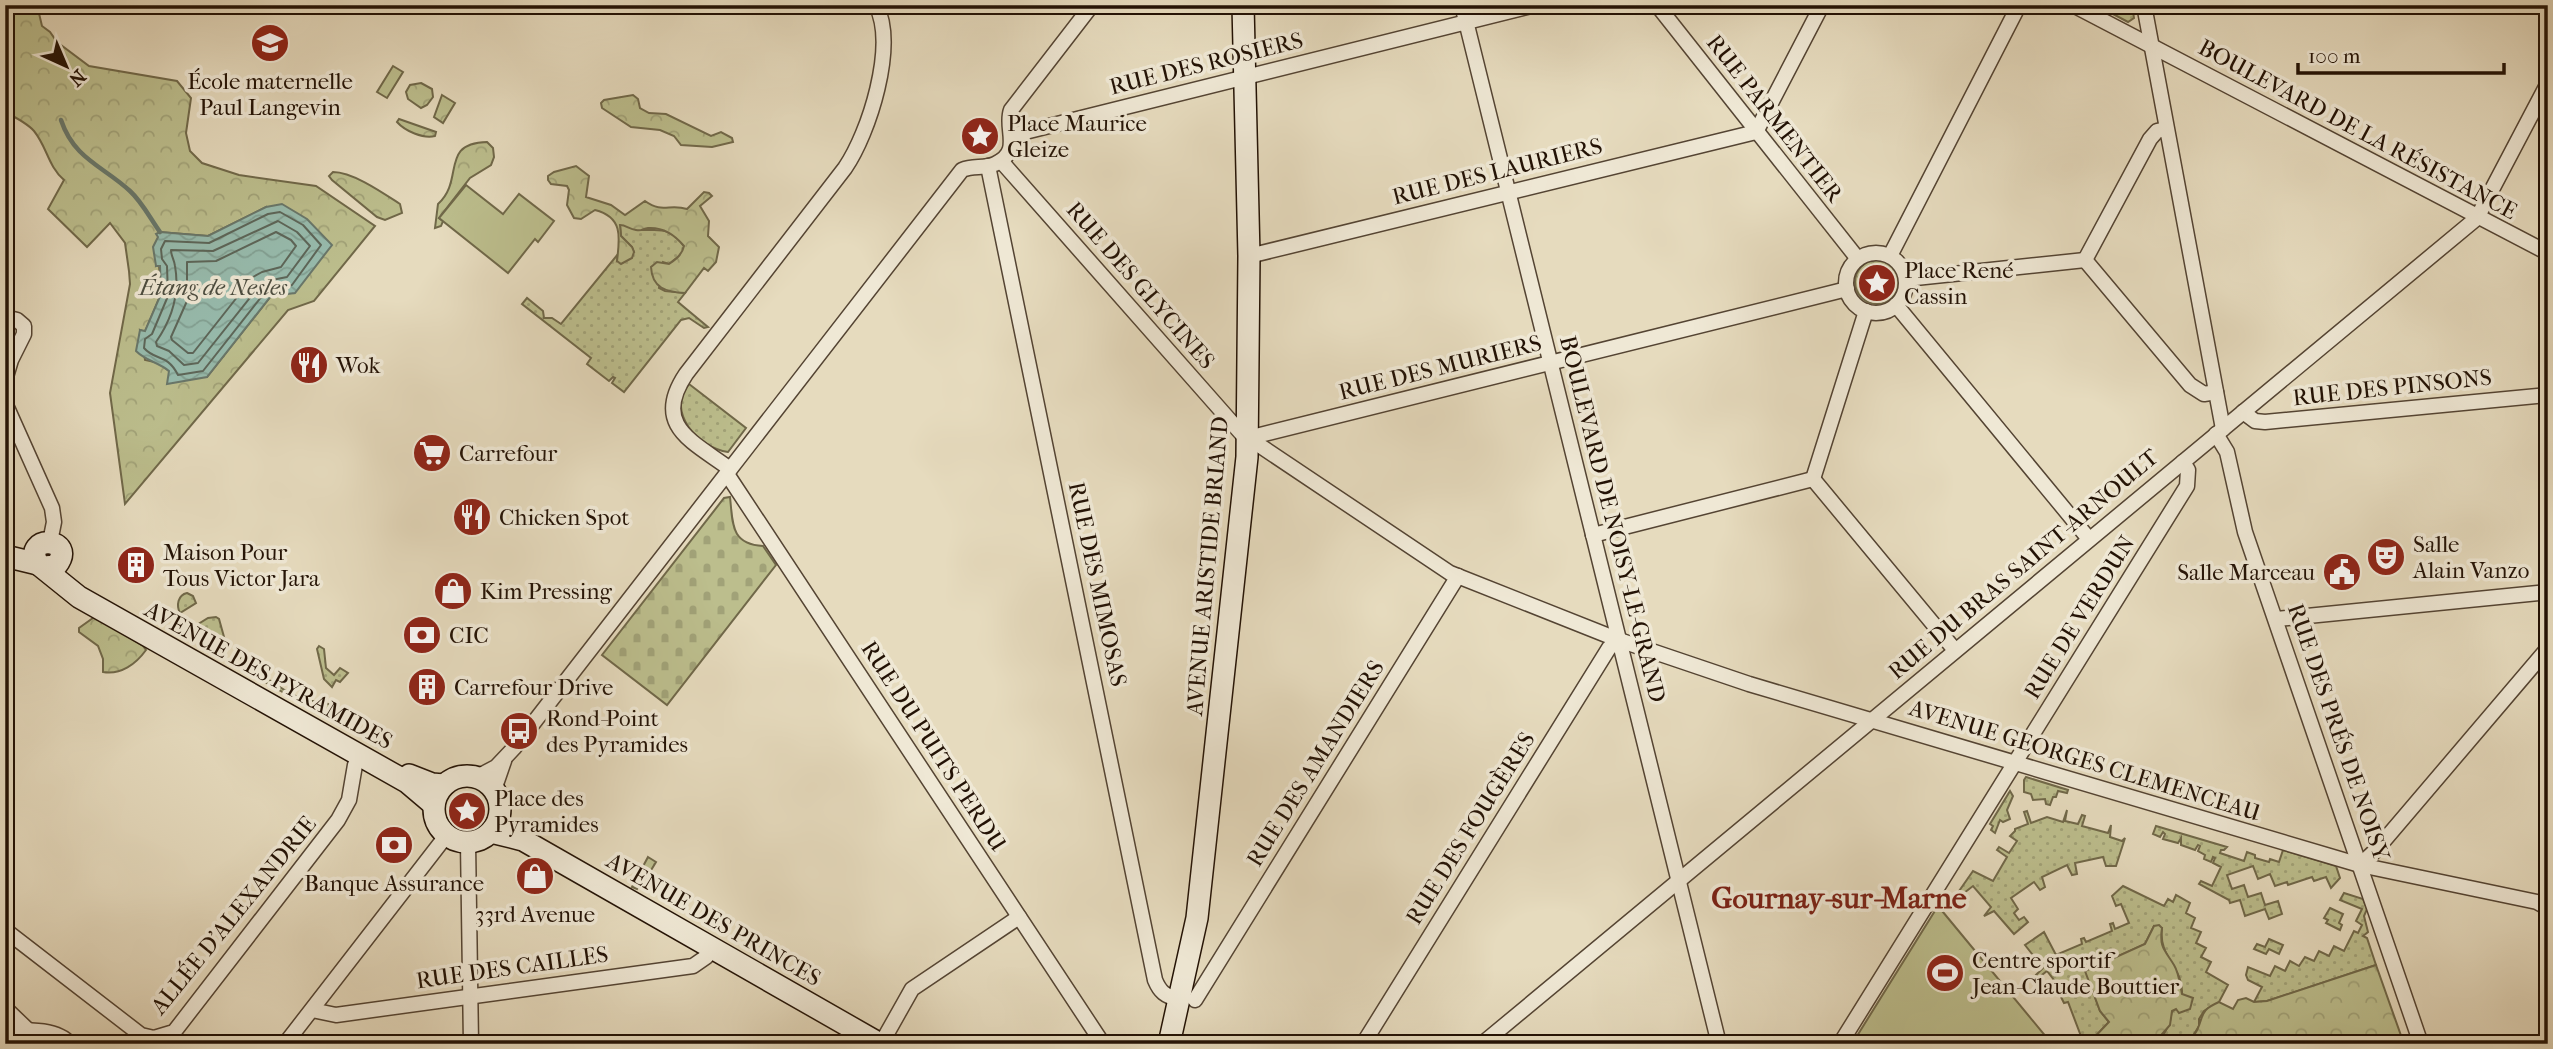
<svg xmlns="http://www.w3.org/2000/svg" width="2553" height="1049" font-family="'IM FELL French Canon',serif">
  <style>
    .grass { fill: url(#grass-dots); stroke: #706849; stroke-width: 2 }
    .forest { fill: url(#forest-crowns); stroke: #706849; stroke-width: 2; fill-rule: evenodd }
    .cemetery { fill: url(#cemetery-stones); stroke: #706849; stroke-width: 2 }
    .garden { fill: #bcbe8d; stroke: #706849; stroke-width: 2 }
    .water { fill: url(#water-waves); stroke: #69776a; stroke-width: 2 }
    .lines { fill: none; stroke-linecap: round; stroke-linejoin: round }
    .shore { stroke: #5d6659; stroke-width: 2 }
    .stream { stroke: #69776a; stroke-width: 4.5 }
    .street-casing { stroke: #544433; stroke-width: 17 }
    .secondary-casing { stroke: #231205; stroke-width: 24 }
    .street { stroke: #efe8d5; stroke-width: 14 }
    .secondary { stroke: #efe8d5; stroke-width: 21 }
    .labels { text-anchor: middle; stroke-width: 7; stroke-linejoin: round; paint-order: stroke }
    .street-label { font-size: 23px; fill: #231205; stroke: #efe8d5 }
    .poi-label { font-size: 23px; fill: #231205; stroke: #efe8d5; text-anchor: start }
    .water-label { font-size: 24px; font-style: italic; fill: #4c4d40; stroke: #efe8d5 }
    .district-label { font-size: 30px; font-weight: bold; fill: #7a1f14; stroke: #efe8d5 }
  </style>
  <defs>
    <pattern id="grass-dots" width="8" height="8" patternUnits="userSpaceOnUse" patternTransform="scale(1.75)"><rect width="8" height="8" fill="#bcbe8d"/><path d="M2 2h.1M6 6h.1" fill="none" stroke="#a1a278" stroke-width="1.8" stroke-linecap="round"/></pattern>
    <pattern id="forest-crowns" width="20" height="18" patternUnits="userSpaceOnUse" patternTransform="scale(1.75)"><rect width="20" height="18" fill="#bcbe8d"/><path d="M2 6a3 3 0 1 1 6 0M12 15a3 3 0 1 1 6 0" fill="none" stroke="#a1a278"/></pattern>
    <pattern id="cemetery-stones" width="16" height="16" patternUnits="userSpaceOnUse" patternTransform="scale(1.75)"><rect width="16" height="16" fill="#bcbe8d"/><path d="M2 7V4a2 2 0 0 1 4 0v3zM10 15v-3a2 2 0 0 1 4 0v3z" fill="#a1a278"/></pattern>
    <pattern id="water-waves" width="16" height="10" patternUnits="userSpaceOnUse" patternTransform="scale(1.75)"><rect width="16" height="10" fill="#97bbad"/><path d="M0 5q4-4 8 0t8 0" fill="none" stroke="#82a093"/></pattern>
  </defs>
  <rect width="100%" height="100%" fill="#e6dbbe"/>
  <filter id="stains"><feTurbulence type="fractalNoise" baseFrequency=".00286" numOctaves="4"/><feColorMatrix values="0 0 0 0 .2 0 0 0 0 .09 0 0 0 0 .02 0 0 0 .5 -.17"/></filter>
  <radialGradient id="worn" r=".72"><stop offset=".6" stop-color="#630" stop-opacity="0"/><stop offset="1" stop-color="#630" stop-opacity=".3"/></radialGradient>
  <g class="grass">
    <polygon points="2096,5 2132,5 2134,18 2128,22"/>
    <path d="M623,224C628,226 635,230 639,230C661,231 667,225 684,246L683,253L669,264L663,262L659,288L665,291L685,293L678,302L708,327L704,328L689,318L681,320L624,392L612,383L615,378L613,377L609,381L587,364L591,358L522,304L527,298L543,311L544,318H552L561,324L618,254L617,261L634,252L632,247L621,236L620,225Z"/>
    <circle cx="1877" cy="282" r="22"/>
    <path d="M689,384L746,428L728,452C699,448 665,412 689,384Z"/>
    <path d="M187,593L193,596L196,603L180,613C176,605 178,595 187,593Z"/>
    <polygon points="216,617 219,619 226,644 221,637 212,632 210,635 196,632 192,628 208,618"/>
    <polygon points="319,646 324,649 326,668 334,675 340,668 348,673 340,682 336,680 332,687 324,679 317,649"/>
    <path d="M240,657C259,673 279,689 302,699C313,703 321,699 335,707L330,715L327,712L325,716L258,678Z"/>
    <polygon points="2026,777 2068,790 2067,793 2058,791 2056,797 2053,797 2050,805 2046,804 2045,799 2033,800 2031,794 2024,792 2024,780"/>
    <polygon points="2010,791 2013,796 2007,810 2010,819 2003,822 2000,820 1995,833 1991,830 1993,826 1990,824"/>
    <polygon points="2067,810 2065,821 2078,824 2082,815 2085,816 2082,826 2108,833 2111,825 2110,837 2122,841 2125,838 2116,866 2106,866 2103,857 2075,863 2077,874 2072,875 2067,865 2042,877 2045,887 2040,890 2034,882 2011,898 2018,909 2014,913 2019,920 2024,917 2028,922 2014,934 1994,911 1984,916 1991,907 1973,886 1960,896 1957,894 1973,871 1993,881 2007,857 1997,850 1999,847 2009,853 2017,841 2010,836 2015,831 2015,829 2028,824 2024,812 2027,811 2031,823 2047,817 2063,822"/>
    <polygon points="2156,826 2227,847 2224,850 2221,850 2220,853 2244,861 2247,852 2255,855 2255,858 2269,862 2270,859 2279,862 2283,850 2336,866 2340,878 2331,888 2326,877 2314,881 2312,877 2288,885 2287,882 2275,886 2270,874 2258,879 2253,866 2227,875 2232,889 2244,885 2248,897 2261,893 2265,905 2278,901 2282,914 2269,919 2265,909 2245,916 2240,900 2230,903 2229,900 2199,884 2201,881 2212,886 2221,867 2213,863 2215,858 2213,857 2211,862 2204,859 2205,855 2198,851 2200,846 2198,845 2195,850 2181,845 2181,838 2178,843 2163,839 2165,834 2163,832 2160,837 2153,834"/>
    <polygon points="648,857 656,862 642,885 640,884 637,889 632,887"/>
    <path d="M2123,886L2164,906L2168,899L2173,902L2176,895L2190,903L2186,913L2195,918L2191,928L2201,932L2196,943L2206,948L2201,957L2211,962L2206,972L2228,985L2219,1002L2204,1011L2199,1019V1026L2188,1044H2163C2161,1032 2168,1031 2170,1021C2171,1018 2171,1014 2172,1011L2176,1009C2178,1005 2182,998 2182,993C2183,967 2158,957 2162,928L2154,926L2145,944L2086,971L2100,1011L2109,1022L2088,1044H2084L2068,1002L2064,1003L2061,997L2064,993L2047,971L2038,978L2036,975L2043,968L2025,945L2044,932L2056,955L2082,944L2081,939L2084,938L2086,942L2112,931L2110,924L2113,923L2115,929L2129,923L2121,904L2116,906L2112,896Z"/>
    <polygon points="2344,893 2363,899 2367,909 2364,916 2368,932 2363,936 2367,938 2376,965 2267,1001 2254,1002 2262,987 2248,980 2246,975 2248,967 2270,976 2275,966 2285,971 2290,961 2299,966 2305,957 2314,961 2319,951 2329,956 2334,946 2344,951 2354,931 2358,933 2362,925 2356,921 2362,909 2340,900"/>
    <polygon points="2330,908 2343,914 2339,923 2342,925 2340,930 2326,923 2328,920 2324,918"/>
    <polygon points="2269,939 2283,945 2279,954 2269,949 2266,954 2254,949 2257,944 2265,947"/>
  </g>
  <g class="forest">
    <path d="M5,5H37L42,26L50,32L57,42L89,66L177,81L191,98L186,133L190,151L202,163L239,175L316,186L375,226L314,301L288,310L125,504L110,393L130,284L129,271L125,243L110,223L87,247L48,209L64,180C48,166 47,147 34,131C27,123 15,117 5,112ZM266,207L271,296L207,377L169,371L159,363L145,360L140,330L145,332L161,294L159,265L156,266L160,232L208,236Z"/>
    <polygon points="421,83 432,89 433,97 427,105 421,108 408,99 406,92 410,85"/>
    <polygon points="442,95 455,103 443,123 434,117"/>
    <polygon points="633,95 638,99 640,108 649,113 666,114 711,136 721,132 732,138 733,142 712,147 681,145 674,136 660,130 631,127 602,108 601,103 604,100"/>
    <path d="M399,119L436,132L435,136C423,139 405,131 397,122Z"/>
    <path d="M487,142L493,148L494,157L491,165L470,178L439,218L443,221L441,226L435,228L438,204C465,180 439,143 487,142Z"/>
    <path d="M576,166L589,176L586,197L611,205L625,215L645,201C663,214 669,203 687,209L704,192L709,193L712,196L700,206L709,221L708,236L719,247L716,262L708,271L704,268L685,293C666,292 652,288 651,267L657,262L669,264C676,259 682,255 684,246C675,235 663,227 648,228C640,229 644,231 636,230C629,229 626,225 620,225L621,236L632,247L634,252L632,258L621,264L617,261C620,237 623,217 595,210L581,219L574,218L567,205L569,190L567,186L551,184L548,180V176L554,172Z"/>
    <path d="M333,172C353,172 383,193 400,204L402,213L385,220L377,217L332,180L329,176Z"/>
    <path d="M93,618H97L143,646L146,650C136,664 121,675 103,672V659L98,646L79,632V628Z"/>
    <path d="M2159,925L2162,928C2159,948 2165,950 2174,965C2179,973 2180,985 2182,994L2193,998L2190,1009L2179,1013L2176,1009L2172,1011L2170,1025L2162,1034L2163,1044H2088L2109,1022L2100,1011L2085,971L2145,944L2154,926Z"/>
    <path d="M2376,965L2404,1044H2188C2191,1038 2196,1034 2198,1028C2204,1013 2201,1010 2219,1002L2233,1009L2238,1000L2246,998L2254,1002L2267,1001Z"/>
  </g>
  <path class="cemetery" d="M730,497C733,523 730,544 763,546L776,565L667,705L602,655L724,498Z"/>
  <g class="garden">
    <polygon points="393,66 403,72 387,98 377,92"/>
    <polygon points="466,185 503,214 519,194 554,221 538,242 535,239 508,273 439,218"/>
    <polygon points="1938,906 2052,1044 1852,1044"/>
  </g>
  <path class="water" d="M282,204L307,219L332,245L295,293L271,296L207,377L167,384L169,371C158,362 146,361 136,351L140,330L145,331L161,294L160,266H156L153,247L158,237L156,234L160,232L208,236L266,207Z"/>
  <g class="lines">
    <g class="shore">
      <path d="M280,212L303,225L321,245L292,285L266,291L203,371L178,375C167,353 155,361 144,348L145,339L152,334L168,296L167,266L162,259L161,249L165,241L209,243L268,214Z"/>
      <path d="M278,221L297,232L310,246L287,277L267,281L260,285L198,363L184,365L169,351L157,346L156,342C172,319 180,294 175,266C174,259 171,256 171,250L213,251Z"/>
      <polygon points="276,232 291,240 296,246 281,267 262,272 253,277 193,353 188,353 172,340 171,337 187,301 187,262 216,261"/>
    </g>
    <path class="stream" d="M61,120C74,159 103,166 130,191C142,202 150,218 160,232"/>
    <defs>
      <g id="street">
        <polyline points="1462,5 1719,1044"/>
        <polyline points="1657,5 1858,259"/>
        <polyline points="2073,5 2548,253"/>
        <polyline points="2144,5 2223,429"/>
        <polyline points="1012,141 1021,133 1535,5"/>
        <polyline points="1001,161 1241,433 1450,573 1619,640 1749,684 2360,865 2537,902 2548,908"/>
        <path d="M988,166L1155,980C1160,992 1165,996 1178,999"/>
        <circle cx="1876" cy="283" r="30"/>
        <polyline points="1249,256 1756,132 1822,5"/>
        <polyline points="1890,256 2019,5"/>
        <polyline points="2085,260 2190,385 2204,394 2216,392"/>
        <polyline points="2085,260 2150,139 2157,131 2166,129"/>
        <polyline points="1906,279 2085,260"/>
        <polyline points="1896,305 2089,539"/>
        <polyline points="5,320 9,318 17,320 24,326 24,334 11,360 5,380"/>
        <polyline points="5,403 52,508 54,522 50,542"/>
        <polyline points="2243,412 2255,421 2265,422 2548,395"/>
        <polyline points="2216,434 2227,452 2245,532 2421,1044"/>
        <polyline points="1248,438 1847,289"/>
        <path d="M730,469C694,442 651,426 686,374L845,168C869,133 897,46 876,5"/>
        <polyline points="727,474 1103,1044"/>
        <polyline points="1813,479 1954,649"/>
        <polyline points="1813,479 1866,311"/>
        <polyline points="1593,535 1813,479"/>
        <polyline points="2277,619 2548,592"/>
        <path d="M477,777L496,767L514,748L962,170C973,165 984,169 995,164C1023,152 1004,128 1011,110L1092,5"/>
        <polyline points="494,790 504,761"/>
        <polyline points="468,843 471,1044"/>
        <polyline points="2360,865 2376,850 2548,648"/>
        <polyline points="5,930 141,1035 154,1038 174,1032 338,820 349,800 355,765 360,757"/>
        <polyline points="1195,1000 1458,576"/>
        <polyline points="5,1008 28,1030"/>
        <polyline points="312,1010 336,1015 693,966 706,957 712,948"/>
        <path d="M5,1030C24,1030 57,1028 70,1044"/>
        <polyline points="285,1044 446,836"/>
        <polyline points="881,1044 912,989 1019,917"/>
        <polyline points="1363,1044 1609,648 1619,640"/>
        <polyline points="1482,1044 2477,218 2548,83"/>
        <polyline points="1840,1044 2187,486 2188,470 2183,462"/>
      </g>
      <g id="secondary">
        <polyline points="5,556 38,564"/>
        <path d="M44,567L56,566C79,537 21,534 38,564L79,597L407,782L433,804"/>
        <polyline points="409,775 432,784 444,785"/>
        <circle cx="467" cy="809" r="33"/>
        <polyline points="491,832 523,840 880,1044"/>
        <polyline points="1169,1044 1197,918 1247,457 1249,256 1243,5"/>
      </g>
    </defs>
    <use href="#street" class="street-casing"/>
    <use href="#secondary" class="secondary-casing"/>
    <use href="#street" class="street"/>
    <use href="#secondary" class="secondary"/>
  </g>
  <defs>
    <symbol id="school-disc" viewBox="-11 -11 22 22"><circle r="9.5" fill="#8f2418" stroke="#efe8d5"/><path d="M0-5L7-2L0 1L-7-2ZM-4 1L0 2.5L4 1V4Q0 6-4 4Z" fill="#fff"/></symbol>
    <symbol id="sight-disc" viewBox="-11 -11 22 22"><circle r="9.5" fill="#8f2418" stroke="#efe8d5"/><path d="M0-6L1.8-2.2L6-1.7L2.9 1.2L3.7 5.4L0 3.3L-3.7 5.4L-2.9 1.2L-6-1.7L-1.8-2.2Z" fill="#fff"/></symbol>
    <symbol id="restaurant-disc" viewBox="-11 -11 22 22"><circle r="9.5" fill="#8f2418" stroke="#efe8d5"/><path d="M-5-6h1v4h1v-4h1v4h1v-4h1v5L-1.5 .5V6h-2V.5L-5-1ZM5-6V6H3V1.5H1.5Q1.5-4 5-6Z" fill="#fff"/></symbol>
    <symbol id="supermarket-disc" viewBox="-11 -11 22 22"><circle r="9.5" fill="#8f2418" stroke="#efe8d5"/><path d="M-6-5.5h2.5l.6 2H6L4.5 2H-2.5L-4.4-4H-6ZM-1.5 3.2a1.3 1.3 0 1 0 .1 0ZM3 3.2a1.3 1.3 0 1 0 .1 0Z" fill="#fff"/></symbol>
    <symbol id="theatre-disc" viewBox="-11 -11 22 22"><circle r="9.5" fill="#8f2418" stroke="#efe8d5"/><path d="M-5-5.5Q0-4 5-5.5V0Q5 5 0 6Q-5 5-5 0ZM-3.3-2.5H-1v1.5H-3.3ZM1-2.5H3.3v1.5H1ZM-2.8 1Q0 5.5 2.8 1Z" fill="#fff"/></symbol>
    <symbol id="building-disc" viewBox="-11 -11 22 22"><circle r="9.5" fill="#8f2418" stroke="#efe8d5"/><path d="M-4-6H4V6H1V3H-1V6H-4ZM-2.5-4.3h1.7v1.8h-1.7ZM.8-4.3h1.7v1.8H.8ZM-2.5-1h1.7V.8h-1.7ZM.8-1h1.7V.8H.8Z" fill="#fff"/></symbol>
    <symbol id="civic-disc" viewBox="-11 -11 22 22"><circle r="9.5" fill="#8f2418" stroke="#efe8d5"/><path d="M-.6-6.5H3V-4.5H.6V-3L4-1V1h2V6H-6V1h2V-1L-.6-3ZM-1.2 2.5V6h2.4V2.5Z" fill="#fff"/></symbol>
    <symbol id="shop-disc" viewBox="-11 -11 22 22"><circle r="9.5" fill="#8f2418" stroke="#efe8d5"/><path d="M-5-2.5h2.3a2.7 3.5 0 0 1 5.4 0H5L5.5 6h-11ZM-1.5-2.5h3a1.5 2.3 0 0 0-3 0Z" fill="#fff"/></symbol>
    <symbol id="bank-disc" viewBox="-11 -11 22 22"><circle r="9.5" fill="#8f2418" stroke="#efe8d5"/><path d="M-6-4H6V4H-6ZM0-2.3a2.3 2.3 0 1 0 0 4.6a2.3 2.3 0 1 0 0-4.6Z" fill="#fff"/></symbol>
    <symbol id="bus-disc" viewBox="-11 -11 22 22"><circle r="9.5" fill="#8f2418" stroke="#efe8d5"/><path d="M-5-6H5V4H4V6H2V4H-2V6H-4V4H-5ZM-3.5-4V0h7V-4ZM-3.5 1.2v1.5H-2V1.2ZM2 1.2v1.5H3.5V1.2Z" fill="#fff"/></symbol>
    <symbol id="stadium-disc" viewBox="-11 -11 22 22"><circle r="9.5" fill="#8f2418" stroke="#efe8d5"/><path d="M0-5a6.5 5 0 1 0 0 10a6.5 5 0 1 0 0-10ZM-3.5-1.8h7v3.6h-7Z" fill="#fff"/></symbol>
  </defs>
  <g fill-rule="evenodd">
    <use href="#school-disc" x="248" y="21" width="44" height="44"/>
    <use href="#sight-disc" x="958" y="114" width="44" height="44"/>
    <use href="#sight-disc" x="1855" y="261" width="44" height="44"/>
    <use href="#restaurant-disc" x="287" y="343" width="44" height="44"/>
    <use href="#supermarket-disc" x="410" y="431" width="44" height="44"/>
    <use href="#restaurant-disc" x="450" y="495" width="44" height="44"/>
    <use href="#theatre-disc" x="2364" y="535" width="44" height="44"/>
    <use href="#building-disc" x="114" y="543" width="44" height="44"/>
    <use href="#civic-disc" x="2320" y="550" width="44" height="44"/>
    <use href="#shop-disc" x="431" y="569" width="44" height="44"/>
    <use href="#bank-disc" x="400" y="613" width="44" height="44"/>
    <use href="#building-disc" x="405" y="665" width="44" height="44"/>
    <use href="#bus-disc" x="497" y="709" width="44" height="44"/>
    <use href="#sight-disc" x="445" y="789" width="44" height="44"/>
    <use href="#bank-disc" x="372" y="823" width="44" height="44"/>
    <use href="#shop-disc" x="513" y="854" width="44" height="44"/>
    <use href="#stadium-disc" x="1923" y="951" width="44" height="44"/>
  </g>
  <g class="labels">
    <g class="street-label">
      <text transform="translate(1206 63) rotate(-14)" y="8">RUE DES ROSIERS</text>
      <text transform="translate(1775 118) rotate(52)" y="8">RUE PARMENTIER</text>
      <text transform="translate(2358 129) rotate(28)" y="8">BOULEVARD DE LA RÉSISTANCE</text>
      <text transform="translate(1497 171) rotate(-14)" y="8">RUE DES LAURIERS</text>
      <text transform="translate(1141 285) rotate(49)" y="8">RUE DES GLYCINES</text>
      <text transform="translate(1440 367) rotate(-14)" y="8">RUE DES MURIERS</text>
      <text transform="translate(2392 387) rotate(-6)" y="8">RUE DES PINSONS</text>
      <text transform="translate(1613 519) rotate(76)" y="8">BOULEVARD DE NOISY-LE-GRAND</text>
      <text transform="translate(2023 564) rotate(-40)" y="8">RUE DU BRAS SAINT-ARNOULT</text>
      <text transform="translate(1207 566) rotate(-85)" y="8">AVENUE ARISTIDE BRIAND</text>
      <text transform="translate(1098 584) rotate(78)" y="8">RUE DES MIMOSAS</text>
      <text transform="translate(2079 617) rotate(-58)" y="8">RUE DE VERDUN</text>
      <text transform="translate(269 675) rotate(29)" y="8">AVENUE DES PYRAMIDES</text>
      <text transform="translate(2339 732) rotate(71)" y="8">RUE DES PRÉS DE NOISY</text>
      <text transform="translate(934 746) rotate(57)" y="8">RUE DU PUITS PERDU</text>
      <text transform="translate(2085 760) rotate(17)" y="8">AVENUE GEORGES CLEMENCEAU</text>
      <text transform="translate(1315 763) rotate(-58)" y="8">RUE DES AMANDIERS</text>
      <text transform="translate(1470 828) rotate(-58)" y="8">RUE DES FOUGÈRES</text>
      <text transform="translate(233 915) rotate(-51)" y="8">ALLÉE D'ALEXANDRIE</text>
      <text transform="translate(714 919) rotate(30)" y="8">AVENUE DES PRINCES</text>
      <text transform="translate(512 967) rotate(-8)" y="8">RUE DES CAILLES</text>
    </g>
    <g class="poi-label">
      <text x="270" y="89" text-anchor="middle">École maternelle<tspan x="270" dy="26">Paul Langevin</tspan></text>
      <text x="1007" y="131">Place Maurice<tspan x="1007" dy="26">Gleize</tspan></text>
      <text x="1904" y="278">Place René<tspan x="1904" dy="26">Cassin</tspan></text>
      <text x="336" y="373">Wok</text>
      <text x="459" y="461">Carrefour</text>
      <text x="499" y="525">Chicken Spot</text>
      <text x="2413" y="552">Salle<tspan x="2413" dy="26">Alain Vanzo</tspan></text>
      <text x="163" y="560">Maison Pour<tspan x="163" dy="26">Tous Victor Jara</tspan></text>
      <text x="2315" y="580" text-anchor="end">Salle Marceau</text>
      <text x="480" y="599">Kim Pressing</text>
      <text x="449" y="643">CIC</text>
      <text x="454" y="695">Carrefour Drive</text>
      <text x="546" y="726">Rond-Point<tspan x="546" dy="26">des Pyramides</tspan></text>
      <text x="494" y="806">Place des<tspan x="494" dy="26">Pyramides</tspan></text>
      <text x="394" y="891" text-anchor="middle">Banque Assurance</text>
      <text x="535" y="922" text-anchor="middle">33rd Avenue</text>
      <text x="1972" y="968">Centre sportif<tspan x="1972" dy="26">Jean-Claude Bouttier</tspan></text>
    </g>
    <g class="water-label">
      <text x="213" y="295">Étang de Nesles</text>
    </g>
    <g class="district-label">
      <text x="1839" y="908">Gournay-sur-Marne</text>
    </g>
  </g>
  <rect width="2553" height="1049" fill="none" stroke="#e6dbbe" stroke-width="28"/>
  <rect x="7" y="7" width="2539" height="1035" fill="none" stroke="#231205" stroke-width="3.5"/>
  <rect x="14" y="14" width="2525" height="1021" fill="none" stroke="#231205" stroke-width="2"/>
  <g transform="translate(66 66) rotate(136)" stroke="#efe8d5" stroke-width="5" paint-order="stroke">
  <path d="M0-5L12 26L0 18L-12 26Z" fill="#231205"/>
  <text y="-10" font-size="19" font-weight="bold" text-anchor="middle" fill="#231205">N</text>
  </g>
  <path d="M2298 63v10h206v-10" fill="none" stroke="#231205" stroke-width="3.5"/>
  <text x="2308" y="63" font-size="21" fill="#231205" stroke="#efe8d5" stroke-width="5" paint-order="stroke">100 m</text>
  <rect width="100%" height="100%" filter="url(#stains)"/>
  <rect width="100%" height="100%" fill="url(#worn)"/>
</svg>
